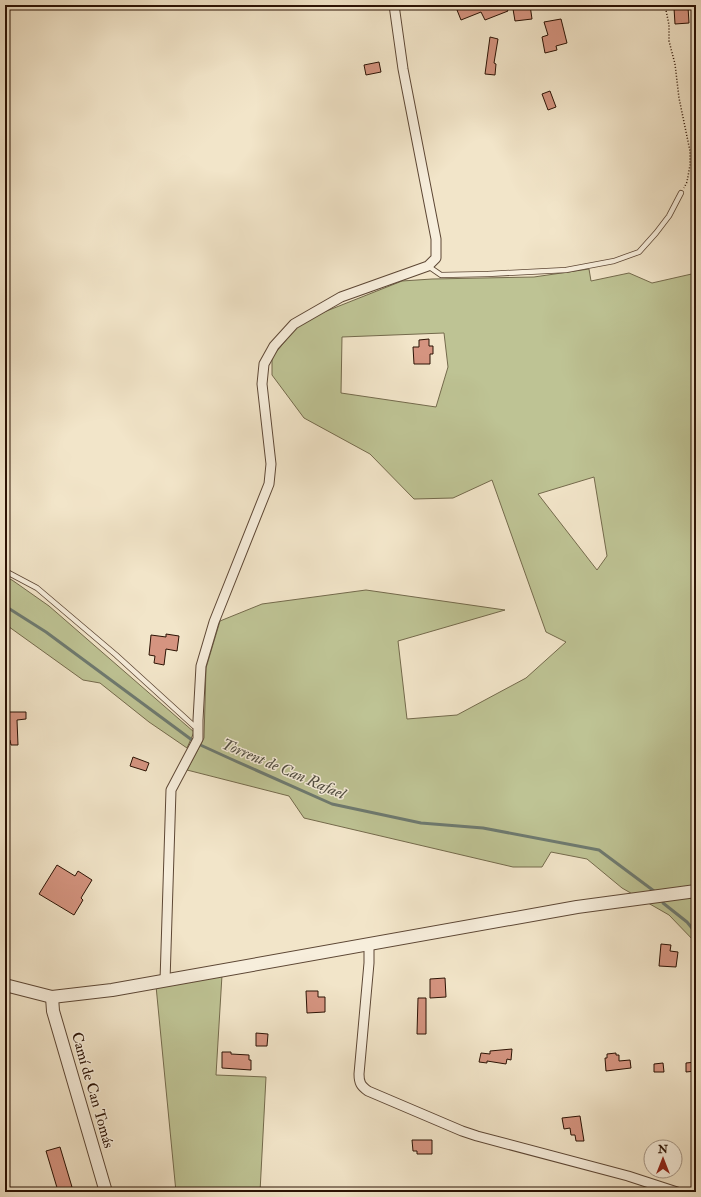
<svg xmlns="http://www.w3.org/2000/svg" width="701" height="1197" font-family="'IM FELL Double Pica',serif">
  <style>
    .green { fill: #bec394; stroke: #746a4c; fill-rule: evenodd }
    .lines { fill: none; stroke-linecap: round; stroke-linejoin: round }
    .stream { stroke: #6e7a70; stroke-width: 3 }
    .building { fill: #d59480; stroke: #2b1204 }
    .service-casing { stroke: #5d4735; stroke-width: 6 }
    .minor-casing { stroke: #5d4735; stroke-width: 11 }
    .tertiary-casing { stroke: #5d4735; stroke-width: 14 }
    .path { stroke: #2b1204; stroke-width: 1.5; stroke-dasharray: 1 2; stroke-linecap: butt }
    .service { stroke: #f7eedc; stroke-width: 4.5 }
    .minor { stroke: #f7eedc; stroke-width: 9 }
    .tertiary { stroke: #f7eedc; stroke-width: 12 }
    .labels { text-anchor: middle; stroke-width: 3; stroke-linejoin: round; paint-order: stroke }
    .street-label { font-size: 15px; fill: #2b1204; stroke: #f7eedc }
    .water-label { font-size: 16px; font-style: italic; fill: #524f43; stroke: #f7eedc }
  </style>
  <rect width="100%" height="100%" fill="#f2e5c9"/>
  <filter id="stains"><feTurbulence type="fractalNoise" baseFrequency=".005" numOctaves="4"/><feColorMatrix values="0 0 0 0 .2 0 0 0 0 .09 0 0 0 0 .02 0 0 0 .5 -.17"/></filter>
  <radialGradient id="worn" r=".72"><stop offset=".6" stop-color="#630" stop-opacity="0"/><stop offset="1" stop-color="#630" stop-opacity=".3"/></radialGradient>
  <g class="green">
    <path d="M589,269L591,281L629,273L652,283L696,273V885L676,889L693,897L696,900V943L669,915L622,888L587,859L551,852L542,867H513L304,818L289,796L187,770L204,738L206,668L220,621L262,604L366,590L505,610L398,641L407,719L457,715L526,678L566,642L546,632L492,480L453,498L414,499L370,454L304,418L272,375V357L296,328L319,314L402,281L432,279L534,277ZM444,333L448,367L436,407L341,393L342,337ZM594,477L607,556L597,570L538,494Z"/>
    <polygon points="5,577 12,580 49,606 194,732 187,748 149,722 100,683 83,680 5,624"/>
    <polygon points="222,975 216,1075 266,1077 260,1192 176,1192 156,986"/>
  </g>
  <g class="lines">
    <g class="stream">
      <polyline points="5,606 46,632 196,743 231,759 332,804 421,823 483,828 599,850 654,891"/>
      <polyline points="663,903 687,922 696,933"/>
    </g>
  </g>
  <g class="building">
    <polygon points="464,5 505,5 508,11 485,20 481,12 461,20 457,10 464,7"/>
    <polygon points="522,5 530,5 532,19 515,21 513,9 523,8"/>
    <polygon points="688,7 689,23 675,24 674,8"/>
    <polygon points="561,19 567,43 556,46 557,50 545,53 542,37 548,35 544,22"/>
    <polygon points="490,37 498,39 494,63 496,64 495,75 485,74"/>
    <polygon points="379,62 381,72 366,75 364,65"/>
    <polygon points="550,91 556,107 548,110 542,94"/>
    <polygon points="429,339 429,346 433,346 433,354 430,354 430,364 414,364 413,347 419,347 419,340"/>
    <polygon points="166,634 179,636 177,651 166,649 164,665 154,663 155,656 149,655 151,635 166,637"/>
    <polygon points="5,712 26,712 26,719 17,720 18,745 11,745 10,740 5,740"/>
    <polygon points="133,757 149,763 146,771 130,766"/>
    <polygon points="57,865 75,876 78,871 92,880 81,898 83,900 74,915 39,894"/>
    <polygon points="661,944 671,945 670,951 678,952 676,967 659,966"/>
    <polygon points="445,978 446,997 430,998 430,979"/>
    <polygon points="306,991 318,991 318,997 325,997 325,1012 307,1013"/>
    <polygon points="418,998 426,998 426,1034 417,1034"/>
    <polygon points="256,1033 268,1034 267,1046 256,1046"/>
    <polygon points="512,1049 511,1060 507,1059 506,1064 487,1061 487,1063 479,1062 481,1053 490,1054 490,1051"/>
    <polygon points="222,1052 231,1052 231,1054 249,1055 249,1060 251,1060 251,1070 222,1068"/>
    <polygon points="616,1053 616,1055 619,1055 619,1061 630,1060 631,1068 606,1071 605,1058 607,1058 607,1054"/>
    <polygon points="696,1062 696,1071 686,1072 686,1063"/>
    <polygon points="663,1063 664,1072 654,1072 654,1064"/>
    <polygon points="580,1116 584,1141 576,1141 575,1135 571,1135 570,1128 564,1129 562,1118"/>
    <polygon points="412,1140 432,1140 432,1154 417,1154 417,1151 413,1151"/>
    <polygon points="60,1147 72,1187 58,1191 46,1151"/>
  </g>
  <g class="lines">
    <defs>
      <g id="service">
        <polyline points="428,266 441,275 488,274 566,270 614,261 639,252 656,233 669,216 681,193"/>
        <polyline points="5,571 37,588 116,655 194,726 198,728"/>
      </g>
      <g id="minor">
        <path d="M369,944V963L359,1074C359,1083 361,1086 368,1091L462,1131L477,1136L628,1176L677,1192"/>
        <polyline points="165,981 171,790 198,739 198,720 201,666 214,622 269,484 271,464 262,384 264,364 274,346 294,324 341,297 428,266 436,258 436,239 403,69 394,5"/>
      </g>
      <g id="tertiary">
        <polyline points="5,985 52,997 112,990 577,907 696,891"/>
        <polyline points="52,997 53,1011 106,1192"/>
      </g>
    </defs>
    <use href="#service" class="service-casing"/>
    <use href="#minor" class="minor-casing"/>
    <use href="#tertiary" class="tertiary-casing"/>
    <polyline class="path" points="665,5 669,25 669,41 675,64 679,98 690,151 690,165 687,182 684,188"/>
    <use href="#service" class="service"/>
    <use href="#minor" class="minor"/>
    <use href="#tertiary" class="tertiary"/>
  </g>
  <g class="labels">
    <g class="street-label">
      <text transform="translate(93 1090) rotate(74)" y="5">Camí de Can Tomás</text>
    </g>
    <g class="water-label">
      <text transform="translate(284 768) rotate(23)" y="6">Torrent de Can Rafael</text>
    </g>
  </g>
  <rect width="701" height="1197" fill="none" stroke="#f2e5c9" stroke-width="20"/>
  <rect x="6" y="6" width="689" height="1185" fill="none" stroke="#2b1204" stroke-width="2"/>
  <rect x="10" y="10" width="681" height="1177" fill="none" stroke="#2b1204"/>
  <g transform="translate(663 1159)"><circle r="19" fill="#f7eedc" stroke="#a59686"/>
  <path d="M0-3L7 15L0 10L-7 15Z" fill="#8f2418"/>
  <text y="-6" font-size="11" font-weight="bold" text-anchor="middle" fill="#2b1204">N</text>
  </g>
  <rect width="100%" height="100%" filter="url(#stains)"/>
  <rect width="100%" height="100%" fill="url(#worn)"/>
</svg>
